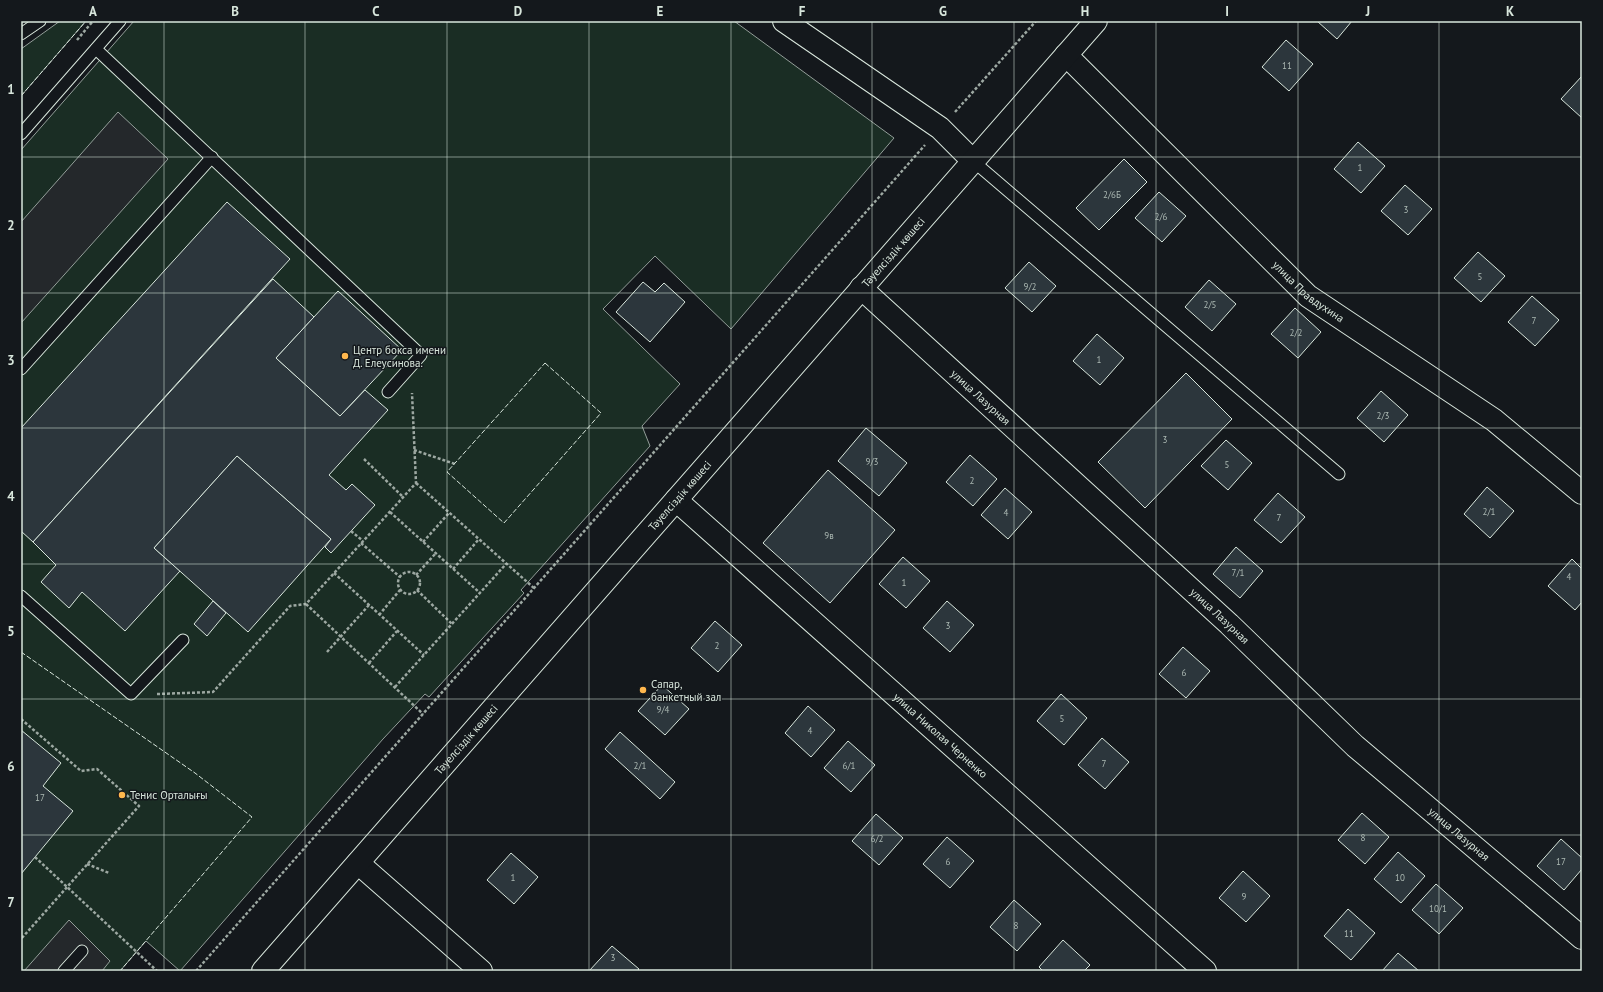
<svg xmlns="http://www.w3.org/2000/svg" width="1603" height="992" font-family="'PT Sans',sans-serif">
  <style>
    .green { fill: #1a2d24; stroke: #939e99 }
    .parking { fill: #24282b; stroke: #939e99 }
    .building { fill: #2c363c; stroke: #d8e6dc }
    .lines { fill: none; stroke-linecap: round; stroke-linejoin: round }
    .service-casing { stroke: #d8e6dc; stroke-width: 13 }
    .minor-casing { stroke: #d8e6dc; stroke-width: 24 }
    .secondary-casing { stroke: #d8e6dc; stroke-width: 24 }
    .path { stroke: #9da8a2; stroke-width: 2.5; stroke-dasharray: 3 2; stroke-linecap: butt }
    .service { stroke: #14181c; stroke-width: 11 }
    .minor { stroke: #14181c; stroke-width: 22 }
    .secondary { stroke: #14181c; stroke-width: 22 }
    .fence { stroke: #d8e6dc; stroke-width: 1; stroke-dasharray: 5 2; stroke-linecap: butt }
    .grid { fill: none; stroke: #d8e6dc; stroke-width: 1; stroke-opacity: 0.55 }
    .poi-dot { fill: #ffb74d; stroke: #14181c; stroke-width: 1.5 }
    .labels { text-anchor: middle; stroke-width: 3; stroke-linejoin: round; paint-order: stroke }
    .number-label { font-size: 9px; fill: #adbab4 }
    .street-label { font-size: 11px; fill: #d8e6dc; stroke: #14181c }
    .poi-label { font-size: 11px; fill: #d8e6dc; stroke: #14181c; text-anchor: start }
    .neatline { fill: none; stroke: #d8e6dc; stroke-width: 1.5 }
    .grid-label { font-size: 13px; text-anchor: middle; font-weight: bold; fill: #d8e6dc }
  </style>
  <rect width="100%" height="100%" fill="#14181c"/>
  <g class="green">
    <polygon points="60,21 86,21 21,96 21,49"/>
    <polygon points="134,21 734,21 894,138 731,329 655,256 603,309 680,384 642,426 650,446 521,590 524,593 429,697 425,694 383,739 180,971 146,941 120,971 21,971 21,150"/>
  </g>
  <g class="parking">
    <polygon points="118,112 168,159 21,323 21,222"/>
    <polygon points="69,920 110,961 102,971 24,971"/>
  </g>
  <g class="building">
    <polygon points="1317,21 1352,21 1337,39"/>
    <polygon points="1286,40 1313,64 1289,91 1262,67"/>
    <polygon points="1582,76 1582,118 1561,99"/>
    <polygon points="1358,142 1385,166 1361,193 1334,169"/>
    <polygon points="1124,159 1147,182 1099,230 1076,208"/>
    <polygon points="1405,185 1432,209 1408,235 1381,211"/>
    <polygon points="1159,192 1186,216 1162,242 1135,218"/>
    <polygon points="227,202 290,259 33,542 21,531 21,428"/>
    <polygon points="1478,252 1505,276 1481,302 1454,278"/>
    <polygon points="1029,262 1056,286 1032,312 1005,288"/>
    <polygon points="273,279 314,317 276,358 340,416 365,390 388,410 329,475 346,490 352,484 375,505 331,553 325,547 331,539 237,456 154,548 180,571 125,631 82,592 69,608 41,582 56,565 33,542"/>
    <polygon points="1209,280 1236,304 1212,331 1185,307"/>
    <polygon points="643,282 655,292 664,283 685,302 650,342 616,312"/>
    <polygon points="338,291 402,350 340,416 276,358"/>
    <polygon points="1532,296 1559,320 1535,346 1508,322"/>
    <polygon points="1295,308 1321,332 1298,358 1271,334"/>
    <polygon points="1097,334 1124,358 1100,385 1073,361"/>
    <polygon points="1186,373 1232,419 1145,508 1098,462"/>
    <polygon points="1381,391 1408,415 1384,442 1357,418"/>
    <polygon points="866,428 907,463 879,496 838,461"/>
    <polygon points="1226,440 1252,463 1228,490 1201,466"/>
    <polygon points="970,455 997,479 973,506 946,482"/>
    <polygon points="237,456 331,539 248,632 154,548"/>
    <polygon points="828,470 895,530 830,603 763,543"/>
    <polygon points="1487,487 1514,511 1490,538 1464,514"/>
    <polygon points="1005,488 1032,512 1008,539 981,515"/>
    <polygon points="1278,493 1305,517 1281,543 1254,520"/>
    <polygon points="1236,547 1263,571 1240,598 1213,574"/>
    <polygon points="903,557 930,581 906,608 879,584"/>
    <polygon points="1572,559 1582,569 1582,602 1575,610 1548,586"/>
    <polygon points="213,601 226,613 207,636 194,624"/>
    <polygon points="947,601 974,625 950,652 923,628"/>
    <polygon points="715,621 742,645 718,672 691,648"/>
    <polygon points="1183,647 1210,671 1186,698 1159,674"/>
    <polygon points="662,685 689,709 665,735 638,711"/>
    <polygon points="1061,694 1087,718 1064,745 1037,721"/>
    <polygon points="808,706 835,730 811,757 785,733"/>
    <polygon points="21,730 61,763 43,786 73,811 21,874"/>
    <polygon points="620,732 675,782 660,799 605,749"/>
    <polygon points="1102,738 1129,762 1105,789 1078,765"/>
    <polygon points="848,741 875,765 851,792 824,768"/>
    <polygon points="1362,813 1389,837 1365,864 1338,840"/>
    <polygon points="876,814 903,838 879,865 852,841"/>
    <polygon points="947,837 974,861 950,888 923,864"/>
    <polygon points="1561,839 1582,858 1582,869 1564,890 1537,866"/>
    <polygon points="1398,852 1425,876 1401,903 1374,879"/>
    <polygon points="511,853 538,877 514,904 487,880"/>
    <polygon points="1243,871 1270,896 1246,922 1219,898"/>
    <polygon points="1436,884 1463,908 1439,934 1412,910"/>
    <polygon points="1014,900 1041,924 1017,951 990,927"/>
    <polygon points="1348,909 1375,933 1351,960 1324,936"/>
    <polygon points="1063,940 1090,965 1084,971 1043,971 1039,967"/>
    <polygon points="612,946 639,969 637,971 589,971"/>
    <polygon points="1398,953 1419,971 1382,971"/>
  </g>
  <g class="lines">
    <defs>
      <g id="service">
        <polyline points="21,34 40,21"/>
        <polyline points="96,49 421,355 388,392"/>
        <polyline points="21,134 120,21"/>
        <polyline points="973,161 1339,474"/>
        <polyline points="21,369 212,157"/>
        <polyline points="21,596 131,694 183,640"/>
        <polyline points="64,971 82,951"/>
      </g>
      <g id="minor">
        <polyline points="784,21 940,128 973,161"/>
        <path id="s1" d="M1066,55L1308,296L1494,420L1582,493"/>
        <path id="s2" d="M861,288L1229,624L1355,746L1582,938"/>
        <path id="s3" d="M676,500L1205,971"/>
        <polyline points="358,863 481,971"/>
      </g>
      <g id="secondary">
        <path id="s4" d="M263,971L1096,21"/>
      </g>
    </defs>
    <use href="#service" class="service-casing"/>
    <use href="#minor" class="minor-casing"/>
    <use href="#secondary" class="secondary-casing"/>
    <g class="path">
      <polyline points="77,40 93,21"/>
      <polyline points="955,112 1036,21"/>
      <polyline points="414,450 455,464"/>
      <polyline points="364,459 403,497"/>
      <polyline points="416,483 535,589"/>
      <polyline points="390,512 480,593"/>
      <polyline points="351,531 363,541"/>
      <polyline points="423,542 449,513"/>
      <polyline points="361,543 400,577"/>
      <polyline points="453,569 479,539"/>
      <circle cx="409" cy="583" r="11"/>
      <polyline points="334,573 424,655"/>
      <polyline points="416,575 436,553"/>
      <polyline points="417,590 452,624"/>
      <polyline points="306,604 423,714"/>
      <polyline points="379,615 400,590"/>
      <polyline points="327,652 369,605"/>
      <polyline points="369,663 397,631"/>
      <polyline points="395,687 506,564"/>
      <polyline points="157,694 213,692 290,606 306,604 416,483 412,393"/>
      <polyline points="21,719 81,771 97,769 139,806 21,939"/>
      <polyline points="35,857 157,971"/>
      <polyline points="87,864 109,873"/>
      <polyline points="196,971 925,145"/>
    </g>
    <use href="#service" class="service"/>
    <use href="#minor" class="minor"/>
    <use href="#secondary" class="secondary"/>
    <g class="fence">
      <polyline points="21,96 86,21"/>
      <polygon points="545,363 601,413 504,523 447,472"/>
      <polyline points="21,652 195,773 252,817 120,971"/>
    </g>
  </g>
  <path class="grid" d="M164,21V971M305,21V971M447,21V971M589,21V971M731,21V971M872,21V971M1014,21V971M1156,21V971M1298,21V971M1439,21V971M21,157H1582M21,293H1582M21,428H1582M21,564H1582M21,699H1582M21,835H1582"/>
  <g class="poi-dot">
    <circle cx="345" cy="356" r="4"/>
    <circle cx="643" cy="690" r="4"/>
    <circle cx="122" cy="795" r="4"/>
  </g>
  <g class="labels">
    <g class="number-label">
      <text x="1287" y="69">11</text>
      <text x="1360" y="171">1</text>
      <text x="1112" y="198">2/6Б</text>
      <text x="1406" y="213">3</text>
      <text x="1161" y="220">2/6</text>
      <text x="1480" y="280">5</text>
      <text x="1030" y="290">9/2</text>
      <text x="1210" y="308">2/5</text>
      <text x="1534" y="324">7</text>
      <text x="1296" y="336">2/2</text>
      <text x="1099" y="363">1</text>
      <text x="1383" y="419">2/3</text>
      <text x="1165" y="443">3</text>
      <text x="872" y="465">9/3</text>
      <text x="1227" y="468">5</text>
      <text x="972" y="484">2</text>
      <text x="1489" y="515">2/1</text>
      <text x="1006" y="516">4</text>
      <text x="1279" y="521">7</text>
      <text x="829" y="539">9в</text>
      <text x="1238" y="576">7/1</text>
      <text x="1569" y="580">4</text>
      <text x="904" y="586">1</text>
      <text x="948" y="629">3</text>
      <text x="717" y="649">2</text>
      <text x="1184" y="676">6</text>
      <text x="663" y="713">9/4</text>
      <text x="1062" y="722">5</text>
      <text x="810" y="734">4</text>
      <text x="1104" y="767">7</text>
      <text x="640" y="769">2/1</text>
      <text x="849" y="769">6/1</text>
      <text x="40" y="801">17</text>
      <text x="1363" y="841">8</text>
      <text x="877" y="842">6/2</text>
      <text x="948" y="865">6</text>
      <text x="1561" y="865">17</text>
      <text x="513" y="881">1</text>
      <text x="1400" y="881">10</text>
      <text x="1244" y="900">9</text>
      <text x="1438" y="912">10/1</text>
      <text x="1016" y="929">8</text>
      <text x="1349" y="937">11</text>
      <text x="613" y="961">3</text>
    </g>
    <g class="street-label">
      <text dy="4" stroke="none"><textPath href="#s4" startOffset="956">Тәуелсіздік көшесі</textPath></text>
      <text dy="4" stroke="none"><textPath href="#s1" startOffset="339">улица Правдухина</textPath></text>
      <text dy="4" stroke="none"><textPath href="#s2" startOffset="162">улица Лазурная</textPath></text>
      <text dy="4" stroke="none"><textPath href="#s4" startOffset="632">Тәуелсіздік көшесі</textPath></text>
      <text dy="4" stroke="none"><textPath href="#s2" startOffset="486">улица Лазурная</textPath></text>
      <text dy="4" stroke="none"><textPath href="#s3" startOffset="354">улица Николая Черненко</textPath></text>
      <text dy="4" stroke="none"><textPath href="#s4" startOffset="308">Тәуелсіздік көшесі</textPath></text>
      <text dy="4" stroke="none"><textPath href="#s2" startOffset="810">улица Лазурная</textPath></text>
    </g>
    <g class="poi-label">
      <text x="353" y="354">Центр бокса имени<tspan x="353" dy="13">Д. Елеусинова.</tspan></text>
      <text x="651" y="688">Сапар,<tspan x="651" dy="13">банкетный зал</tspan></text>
      <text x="130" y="799">Тенис Орталығы</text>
    </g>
  </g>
  <rect width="1603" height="992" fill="none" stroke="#14181c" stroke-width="44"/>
  <rect x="22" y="22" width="1559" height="948" class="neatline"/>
  <g class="grid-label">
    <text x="93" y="16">A</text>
    <text x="235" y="16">B</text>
    <text x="376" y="16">C</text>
    <text x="518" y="16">D</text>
    <text x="660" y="16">E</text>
    <text x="802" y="16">F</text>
    <text x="943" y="16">G</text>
    <text x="1085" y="16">H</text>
    <text x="1227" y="16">I</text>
    <text x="1368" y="16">J</text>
    <text x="1510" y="16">K</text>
    <text x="11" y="94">1</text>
    <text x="11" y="230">2</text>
    <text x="11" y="365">3</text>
    <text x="11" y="501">4</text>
    <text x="11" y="636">5</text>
    <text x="11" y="771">6</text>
    <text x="11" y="907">7</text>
  </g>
</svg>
